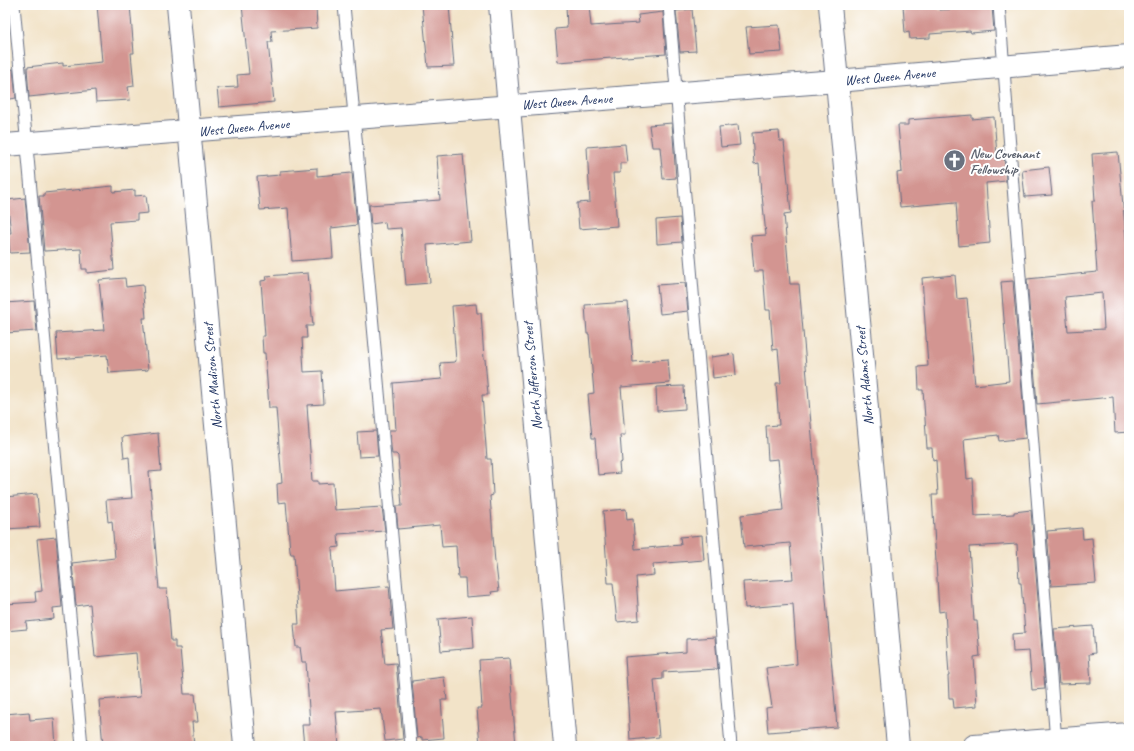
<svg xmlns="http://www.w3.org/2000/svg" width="1134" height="751" font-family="Caveat,sans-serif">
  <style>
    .building { fill: #d39591; fill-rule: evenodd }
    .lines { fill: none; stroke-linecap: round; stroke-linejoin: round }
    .lane-casing { stroke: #666e83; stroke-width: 13 }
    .street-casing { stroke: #666e83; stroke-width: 24 }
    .lane { stroke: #fff; stroke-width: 11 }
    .street { stroke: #fff; stroke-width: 22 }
    .labels { text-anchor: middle; stroke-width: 4; stroke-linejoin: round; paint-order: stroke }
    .street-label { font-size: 14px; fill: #1b2f5e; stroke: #fff }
    .worship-label { font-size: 14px; font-weight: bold; fill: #5b616d; stroke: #fff; text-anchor: start }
  </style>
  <rect width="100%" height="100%" fill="#fff"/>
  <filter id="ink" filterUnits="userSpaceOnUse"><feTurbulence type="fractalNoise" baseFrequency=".025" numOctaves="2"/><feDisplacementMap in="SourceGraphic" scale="8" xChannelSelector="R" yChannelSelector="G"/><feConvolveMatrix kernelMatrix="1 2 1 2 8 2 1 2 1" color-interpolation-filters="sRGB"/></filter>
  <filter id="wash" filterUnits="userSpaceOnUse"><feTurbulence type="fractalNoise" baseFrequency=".012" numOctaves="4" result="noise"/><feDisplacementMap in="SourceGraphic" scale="16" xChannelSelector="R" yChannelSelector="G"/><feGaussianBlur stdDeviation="0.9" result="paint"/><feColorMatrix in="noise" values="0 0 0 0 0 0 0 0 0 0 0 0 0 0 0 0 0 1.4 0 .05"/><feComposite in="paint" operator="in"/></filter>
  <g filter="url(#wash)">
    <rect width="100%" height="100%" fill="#f2e3c8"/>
    <g id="blocks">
      <g class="building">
        <polygon points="97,5 130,5 134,53 131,53 134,86 128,87 130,100 96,102 95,90 29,97 27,67 63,63 63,66 102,62"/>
        <polygon points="242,5 316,5 317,28 271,31 272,42 268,42 274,102 219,107 217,88 238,87 237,75 249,74"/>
        <polygon points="422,5 449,5 454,66 428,67"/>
        <polygon points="566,5 589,5 591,26 639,23 638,15 663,12 666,54 558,62 555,29 567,28"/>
        <polygon points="903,5 938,5 939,10 992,7 994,31 971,33 970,31 930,34 930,38 910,39 909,32 905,33"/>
        <polygon points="692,9 696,51 680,52 676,11"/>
        <polygon points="779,25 782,52 749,54 746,27"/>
        <polygon points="13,69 16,98 5,100 5,70"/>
        <polygon points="972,115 972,119 994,117 997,155 1004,154 1006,181 986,183 990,243 959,246 956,202 900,207 897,173 902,172 898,125 908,125 908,120"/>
        <polygon points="672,123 676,178 663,179 660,147 652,147 649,125"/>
        <polygon points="738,125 740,145 721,147 719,127"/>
        <polygon points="779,131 780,141 784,141 791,213 784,214 790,284 799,284 837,727 768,732 766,708 772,707 766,668 797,664 793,604 745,608 743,582 793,579 790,543 744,547 741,515 783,510 778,459 768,460 766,426 779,425 776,383 781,383 778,349 773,350 770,310 766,310 763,271 754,271 751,236 766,235 762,195 761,195 759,163 754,164 752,133"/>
        <polygon points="625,144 627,163 620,163 620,173 613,173 617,226 579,229 577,203 590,202 587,147"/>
        <path d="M1118,152L1129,270V432L1115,433L1113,397L1037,404L1027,279L1097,272L1092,201H1095L1092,154ZM1102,293L1104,329L1068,331L1065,297Z"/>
        <polygon points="463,154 471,241 427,245 430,283 406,285 401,228 386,229 385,222 371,224 369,205 440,200 437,156"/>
        <polygon points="1049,167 1052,195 1025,197 1022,170"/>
        <polygon points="317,168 317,176 352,173 357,225 331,228 333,258 292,261 288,208 260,210 257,177 280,175 280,171"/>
        <polygon points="113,186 113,192 135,190 135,196 146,195 148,213 137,214 137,220 110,222 114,270 87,273 87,269 82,269 81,249 44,251 39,196 44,196 44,193"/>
        <polygon points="25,198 30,252 10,253 8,233 11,233 7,200"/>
        <polygon points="680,218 682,242 657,244 656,220"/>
        <polygon points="308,273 313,326 306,326 307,338 302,338 304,372 322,371 324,404 307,405 312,481 318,481 318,484 333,483 335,510 382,507 385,531 338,534 339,547 332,548 335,591 389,586 393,629 381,630 385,664 396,663 403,739 385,741 381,709 336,712 339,746 304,746 302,725 310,725 306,662 302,662 300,647 296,647 294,624 299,624 294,554 291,554 290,551 286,502 278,503 277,484 282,483 276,408 269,408 265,353 263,353 262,336 265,336 261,281 267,280 266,276"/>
        <polygon points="955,275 957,299 967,298 975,385 1009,381 1001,282 1013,281 1026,438 999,441 998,435 964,439 967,479 973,478 975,516 1014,514 1014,512 1031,510 1045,689 1032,690 1029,651 1013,652 1012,634 1025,633 1021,583 1019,583 1017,544 969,547 974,621 977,621 980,656 974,657 977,706 954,708 953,698 949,698 948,676 949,676 945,611 939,612 932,495 938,495 936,460 933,461 932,448 927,448 923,390 919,390 918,367 928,366 922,278"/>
        <polygon points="125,278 126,287 143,285 146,318 143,318 148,370 109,373 107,355 58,359 56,333 104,330 99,280"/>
        <polygon points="685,283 688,311 660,314 657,285"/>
        <polygon points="34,301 37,331 5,333 5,303"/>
        <polygon points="628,302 633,362 668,359 670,383 621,387 625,435 620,435 622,462 619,463 620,473 598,475 595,438 592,438 588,394 594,393 589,334 587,334 585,305"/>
        <polygon points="476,304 477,313 481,313 484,359 485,359 488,395 482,395 487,459 491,459 493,495 490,496 495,563 496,565 499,591 491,592 492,595 466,597 465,578 458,578 456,546 442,547 440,525 398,529 396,506 402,506 398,456 396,454 392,454 389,430 396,430 393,383 442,379 440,363 455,362 456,361 452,306"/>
        <polygon points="734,354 736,375 713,378 711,357"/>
        <polygon points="684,386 685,409 657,411 656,387"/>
        <polygon points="376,431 378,456 359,457 357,432"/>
        <polygon points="158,433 161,471 149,472 159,589 167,589 171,641 175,641 175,648 180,648 184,694 195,694 198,722 192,722 194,746 103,746 99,700 140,697 136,653 95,657 90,604 76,606 72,563 115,558 112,521 108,522 106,500 132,498 129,457 124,458 122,437"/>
        <polygon points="37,494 40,527 5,529 5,497"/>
        <polygon points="626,509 627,520 633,519 635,549 681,545 680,537 702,535 704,560 653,564 654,575 636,577 639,620 617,622 613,583 608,583 603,511"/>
        <polygon points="1082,528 1083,539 1092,538 1096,583 1051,586 1047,531"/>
        <polygon points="56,537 62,607 53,608 54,619 26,622 27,629 5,631 5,604 36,602 35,592 42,591 37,539"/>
        <polygon points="472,616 474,648 441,651 438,619"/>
        <polygon points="1093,626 1095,653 1089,654 1091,683 1059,684 1054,629"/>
        <polygon points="715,637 718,669 663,672 663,679 654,680 659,737 630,740 625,657 686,652 686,639"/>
        <polygon points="509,658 516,746 480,746 477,708 482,708 479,660"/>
        <polygon points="444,677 447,700 441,700 444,738 422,740 422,737 417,738 412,681"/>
        <polygon points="29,712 30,720 54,718 56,746 5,746 5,714"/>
      </g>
    </g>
  </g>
  <g filter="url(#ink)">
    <use href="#blocks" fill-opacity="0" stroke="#666e83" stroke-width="1"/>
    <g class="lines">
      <defs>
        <g id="lane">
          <polyline points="14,5 82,746"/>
          <polyline points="344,5 411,746"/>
          <polyline points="669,5 731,746"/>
          <polyline points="999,5 1056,742"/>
        </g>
        <g id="street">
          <polyline points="178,5 245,746"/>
          <polyline points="500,5 565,746"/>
          <polyline points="830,5 898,746"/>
          <polyline points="5,145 837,81 1129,56"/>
          <polyline points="974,746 1129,734"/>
        </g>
      </defs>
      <use href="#lane" class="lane-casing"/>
      <use href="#street" class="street-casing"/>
      <use href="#lane" class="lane"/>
      <use href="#street" class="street"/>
    </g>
  </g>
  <defs>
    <symbol id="church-disc" viewBox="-11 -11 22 22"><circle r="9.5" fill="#6b7280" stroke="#fff"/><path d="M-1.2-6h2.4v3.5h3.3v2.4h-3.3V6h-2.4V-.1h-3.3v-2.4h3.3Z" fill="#fff"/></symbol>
  </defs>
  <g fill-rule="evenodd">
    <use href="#church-disc" x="942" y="148" width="25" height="25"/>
  </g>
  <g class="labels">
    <g class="street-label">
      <text transform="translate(890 76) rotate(-5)" y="5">West Queen Avenue</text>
      <text transform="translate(567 101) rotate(-4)" y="5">West Queen Avenue</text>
      <text transform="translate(244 127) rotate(-5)" y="5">West Queen Avenue</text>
      <text transform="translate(212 376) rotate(-95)" y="5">North Madison Street</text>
      <text transform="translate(532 376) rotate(-95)" y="5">North Jefferson Street</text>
      <text transform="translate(864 376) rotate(-95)" y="5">North Adams Street</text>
    </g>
    <g class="worship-label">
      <text x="970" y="158">New Covenant<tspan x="970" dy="16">Fellowship</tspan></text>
    </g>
  </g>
  <rect width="1134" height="751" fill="none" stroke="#fff" stroke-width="20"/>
</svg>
